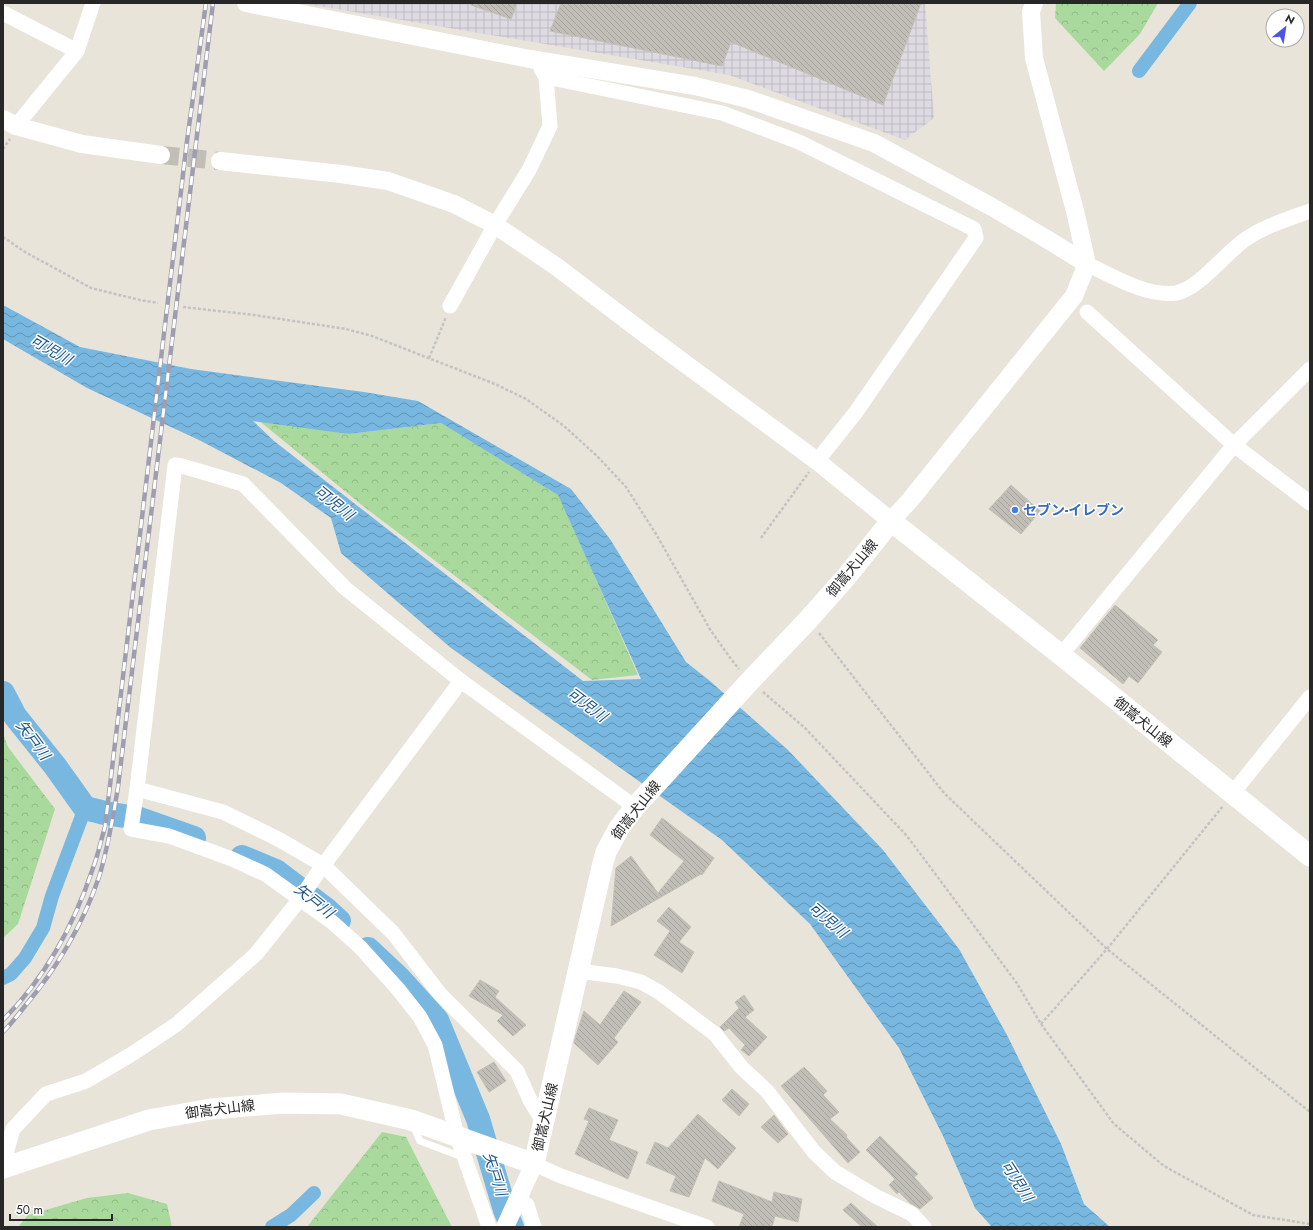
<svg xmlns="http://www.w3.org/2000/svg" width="1313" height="1230" font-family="Jost,'Noto Sans JP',sans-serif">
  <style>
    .industrial { fill: url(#industrial-grid) }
    .forest { fill: url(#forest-crowns) }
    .water { fill: url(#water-waves); fill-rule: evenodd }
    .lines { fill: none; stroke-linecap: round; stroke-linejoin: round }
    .canal { stroke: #77b7e0; stroke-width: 14 }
    .river { stroke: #77b7e0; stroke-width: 24 }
    .building { fill: url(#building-back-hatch); stroke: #c3c0b4 }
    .tertiary-tunnel { stroke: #c1beb6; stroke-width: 18; stroke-dasharray: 18 9; stroke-linecap: butt }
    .path { stroke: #c3c3c3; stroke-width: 2.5; stroke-dasharray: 3 2; stroke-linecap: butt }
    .service { stroke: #fff; stroke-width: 7 }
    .minor { stroke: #fff; stroke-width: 15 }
    .tertiary { stroke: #fff; stroke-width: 18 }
    .secondary { stroke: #fff; stroke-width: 21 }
    .rail-casing { stroke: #9e9eb0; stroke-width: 4.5 }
    .rail { stroke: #fff; stroke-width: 3; stroke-dasharray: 9; stroke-linecap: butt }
    .shop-dot { fill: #3f7fe0; stroke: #fff; stroke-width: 1.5 }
    .labels { text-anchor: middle; stroke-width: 3; stroke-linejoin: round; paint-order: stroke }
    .shop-label { font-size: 14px; font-weight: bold; fill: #366cbe; stroke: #fff; text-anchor: start }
    .street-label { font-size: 14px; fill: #272727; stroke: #fff }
    .water-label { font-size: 15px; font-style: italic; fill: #1b5487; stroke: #fff }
  </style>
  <defs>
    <pattern id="industrial-grid" width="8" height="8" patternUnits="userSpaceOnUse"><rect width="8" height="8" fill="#dddae1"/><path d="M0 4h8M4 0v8" fill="none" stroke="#bebbc1"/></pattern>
    <pattern id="forest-crowns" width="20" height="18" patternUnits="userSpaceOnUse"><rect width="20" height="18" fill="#a9d99c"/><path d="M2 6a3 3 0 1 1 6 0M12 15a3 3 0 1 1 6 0" fill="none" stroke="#91ba86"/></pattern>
    <pattern id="water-waves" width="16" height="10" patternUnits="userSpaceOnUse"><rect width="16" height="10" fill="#77b7e0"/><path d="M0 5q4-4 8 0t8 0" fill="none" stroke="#6295b6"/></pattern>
    <pattern id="building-back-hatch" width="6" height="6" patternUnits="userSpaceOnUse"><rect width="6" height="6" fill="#c1bdb7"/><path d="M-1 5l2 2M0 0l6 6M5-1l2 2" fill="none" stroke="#a6a29d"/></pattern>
  </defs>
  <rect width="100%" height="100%" fill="#e8e4da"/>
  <polygon class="industrial" points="301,3 925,3 934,118 905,140 729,75"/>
  <g class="forest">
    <polygon points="1056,3 1158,3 1140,34 1104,71 1055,18"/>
    <polygon points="257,419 349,434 441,423 559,495 638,675 592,680 363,506"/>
    <polygon points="3,733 8,747 55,809 18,924 3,938"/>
    <polygon points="382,1132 406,1137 452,1227 307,1227"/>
    <polygon points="128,1193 167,1204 172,1227 18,1227 28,1215 87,1198"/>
  </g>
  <path class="water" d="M3,305L80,347L191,369L364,392L418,401L571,489L610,539L686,662L710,681L788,750L883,850L959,949L1007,1035L1061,1144L1084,1204L1110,1227H992L975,1208L943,1136L899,1048L810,924L722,840L451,648L341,553L331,518L281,483L199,440L87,388L3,339ZM253,421L349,434L441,423L558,495L641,679L583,681L274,441Z"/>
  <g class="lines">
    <g class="canal">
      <polyline points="1139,71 1190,3"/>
      <polyline points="3,978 11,974 25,958 43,928 52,896 85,808"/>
      <polyline points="272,1227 291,1215 314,1193"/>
    </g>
    <g class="river">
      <polyline points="3,693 15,716 55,766 85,808 105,813 137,818 194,838"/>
      <polyline points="242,857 276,871 327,910 339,921"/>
      <polyline points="368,949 399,978 437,1020 478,1119 505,1210 512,1227"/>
    </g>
  </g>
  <g class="building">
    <polygon points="471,3 517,3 511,19 471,5"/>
    <polygon points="561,3 921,3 883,105 731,42 722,66 550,31"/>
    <polygon points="1011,485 1040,511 1021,534 989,509"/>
    <polygon points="1115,605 1158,640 1153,645 1162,652 1138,683 1129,676 1123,684 1080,648"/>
    <polygon points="662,818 714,858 702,875 701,874 611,926 616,868 631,856 658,893 684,861 650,835"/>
    <polygon points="669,907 691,927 679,942 694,952 682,973 654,955 670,931 657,921"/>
    <polygon points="480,980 499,991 495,997 526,1025 513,1036 497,1021 503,1015 469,996"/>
    <polygon points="624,991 641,1002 614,1038 618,1042 598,1065 574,1043 576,1035 584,1011 600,1025"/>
    <polygon points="744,995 754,1010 745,1017 767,1037 749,1056 741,1050 745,1045 729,1028 724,1031 720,1027 739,1008 735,1002"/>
    <polygon points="494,1062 506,1081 489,1092 477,1072"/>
    <polygon points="804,1067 827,1091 823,1095 839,1112 830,1119 847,1135 846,1137 860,1152 848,1163 781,1086"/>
    <polygon points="732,1089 749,1104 739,1116 722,1100"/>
    <polygon points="589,1108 618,1120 609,1140 638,1152 628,1179 575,1154 589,1121 584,1119"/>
    <polygon points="698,1114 736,1148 718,1169 705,1158 689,1197 670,1191 676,1176 646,1163 655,1142 668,1148"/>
    <polygon points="774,1115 788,1134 778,1143 761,1127"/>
    <polygon points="880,1136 918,1174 914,1177 933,1198 920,1209 910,1203 899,1192 897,1194 889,1185 895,1179 866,1150"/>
    <polygon points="719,1181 772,1202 774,1192 802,1199 798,1222 775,1216 772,1227 739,1227 744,1214 712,1201"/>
    <polygon points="851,1203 878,1227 862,1227 843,1210"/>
  </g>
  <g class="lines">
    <polyline class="tertiary-tunnel" points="161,155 220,161"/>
    <g class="path">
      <polyline points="3,149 10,139"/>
      <polyline points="3,237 25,252 91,288 140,300 158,303"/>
      <polyline points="183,307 254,315 346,329 372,336 495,384 526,399 564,426 597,456 626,487 656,534 711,631 731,659 739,669"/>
      <polyline points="429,358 446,317"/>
      <polyline points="761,538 809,472"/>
      <polyline points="819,633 944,793 1107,949 1310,1112"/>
      <polyline points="763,692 805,728 907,836 1016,982 1041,1024 1114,1124 1164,1166 1253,1215 1310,1224"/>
      <polyline points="1041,1024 1107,949 1223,806"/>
    </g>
    <polyline class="service" points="413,1125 420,1141 465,1158"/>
    <g class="minor">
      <polyline points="3,13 77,51"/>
      <polyline points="546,77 722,113 799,142 974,229 976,238 856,412 817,461"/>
      <polyline points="16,126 77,51 93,3"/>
      <path d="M1087,264C1112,276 1147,297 1176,293C1199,289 1226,252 1246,239C1265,226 1288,219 1310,211"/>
      <polyline points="450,306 495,225 529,170 550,126 546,77 541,69"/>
      <polyline points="1087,312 1234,445 1310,503"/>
      <polyline points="1061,655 1234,445 1310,369"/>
      <polyline points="137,789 223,812 280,840 323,865 393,933 440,994 517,1071 530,1100 544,1123"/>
      <polyline points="1232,794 1310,697"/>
      <polyline points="578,971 617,976 641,982 659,992 715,1034 742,1068 767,1091 814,1152 835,1172 875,1196 912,1214 924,1227"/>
      <polyline points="3,1164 13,1129 46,1094 86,1081 132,1054 177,1024 256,954 300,899 319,871 461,681"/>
      <polyline points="534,1164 561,1176 707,1227"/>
      <polyline points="518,1198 527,1205 534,1227"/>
      <polyline points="489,1227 457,1136 435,1045 420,1017 398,989 360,947 332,922 265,874 232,859 169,836 131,829 137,789 175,465 182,466 243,484 345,588 461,681 635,807"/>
    </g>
    <g class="tertiary">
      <polyline points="246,3 530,59 695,86 748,99 874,143 992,207 1045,238 1087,264"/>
      <polyline points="3,119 16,126 82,144 161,155"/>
      <polyline points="220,161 341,174 388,181 454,204 495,225 557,267 645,334 817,461 891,521 911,499 1074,296 1087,264 1075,211 1034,58 1031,12 1034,3"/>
      <polyline points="505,1227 534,1164"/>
    </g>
    <polyline class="secondary" points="3,1168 149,1120 211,1109 283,1103 341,1104 411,1120 534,1164 602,867 606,852 619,828 635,807 750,681 808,620 847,576 891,521 1061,655 1310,856"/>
    <defs>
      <g id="rail">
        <path d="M3,1020C46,977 74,925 93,868C98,855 101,840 105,827L187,141L206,3"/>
        <path d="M3,1032C11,1024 18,1015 25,1006C57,968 83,924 99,877C108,848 113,817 118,787L213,3"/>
      </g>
    </defs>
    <use href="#rail" class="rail-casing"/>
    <use href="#rail" class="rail"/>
  </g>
  <circle class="shop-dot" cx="1015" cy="510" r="4"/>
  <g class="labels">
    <g class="shop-label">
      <text x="1023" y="515">セブン-イレブン</text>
    </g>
    <g class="street-label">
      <text transform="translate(852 568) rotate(-50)" y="5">御嵩犬山線</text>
      <text transform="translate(1143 722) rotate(39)" y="5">御嵩犬山線</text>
      <text transform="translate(636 810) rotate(-52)" y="5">御嵩犬山線</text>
      <text transform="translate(220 1109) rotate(-7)" y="5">御嵩犬山線</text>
      <text transform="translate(545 1117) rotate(-77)" y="5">御嵩犬山線</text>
    </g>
    <g class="water-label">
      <text transform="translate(51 350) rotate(30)" y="5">可児川</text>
      <text transform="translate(334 503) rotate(39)" y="5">可児川</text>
      <text transform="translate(587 705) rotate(37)" y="5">可児川</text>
      <text transform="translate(33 740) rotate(53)" y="5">矢戸川</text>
      <text transform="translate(314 901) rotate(39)" y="5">矢戸川</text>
      <text transform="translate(828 920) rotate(40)" y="5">可児川</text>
      <text transform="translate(495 1174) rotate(72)" y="5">矢戸川</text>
      <text transform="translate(1017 1181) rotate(57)" y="5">可児川</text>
    </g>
  </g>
  <rect width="1313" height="1230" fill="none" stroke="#272727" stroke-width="8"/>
  <g transform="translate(1285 28) rotate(30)"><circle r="19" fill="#ffffff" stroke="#a9a9a9"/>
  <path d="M0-3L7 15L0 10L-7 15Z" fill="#4a54e5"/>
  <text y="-6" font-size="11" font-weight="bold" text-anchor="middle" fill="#272727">N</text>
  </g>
  <path d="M10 1214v6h102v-6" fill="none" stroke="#272727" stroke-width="2"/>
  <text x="16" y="1214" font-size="12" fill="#272727" stroke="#ffffff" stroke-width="3" paint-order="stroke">50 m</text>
</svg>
